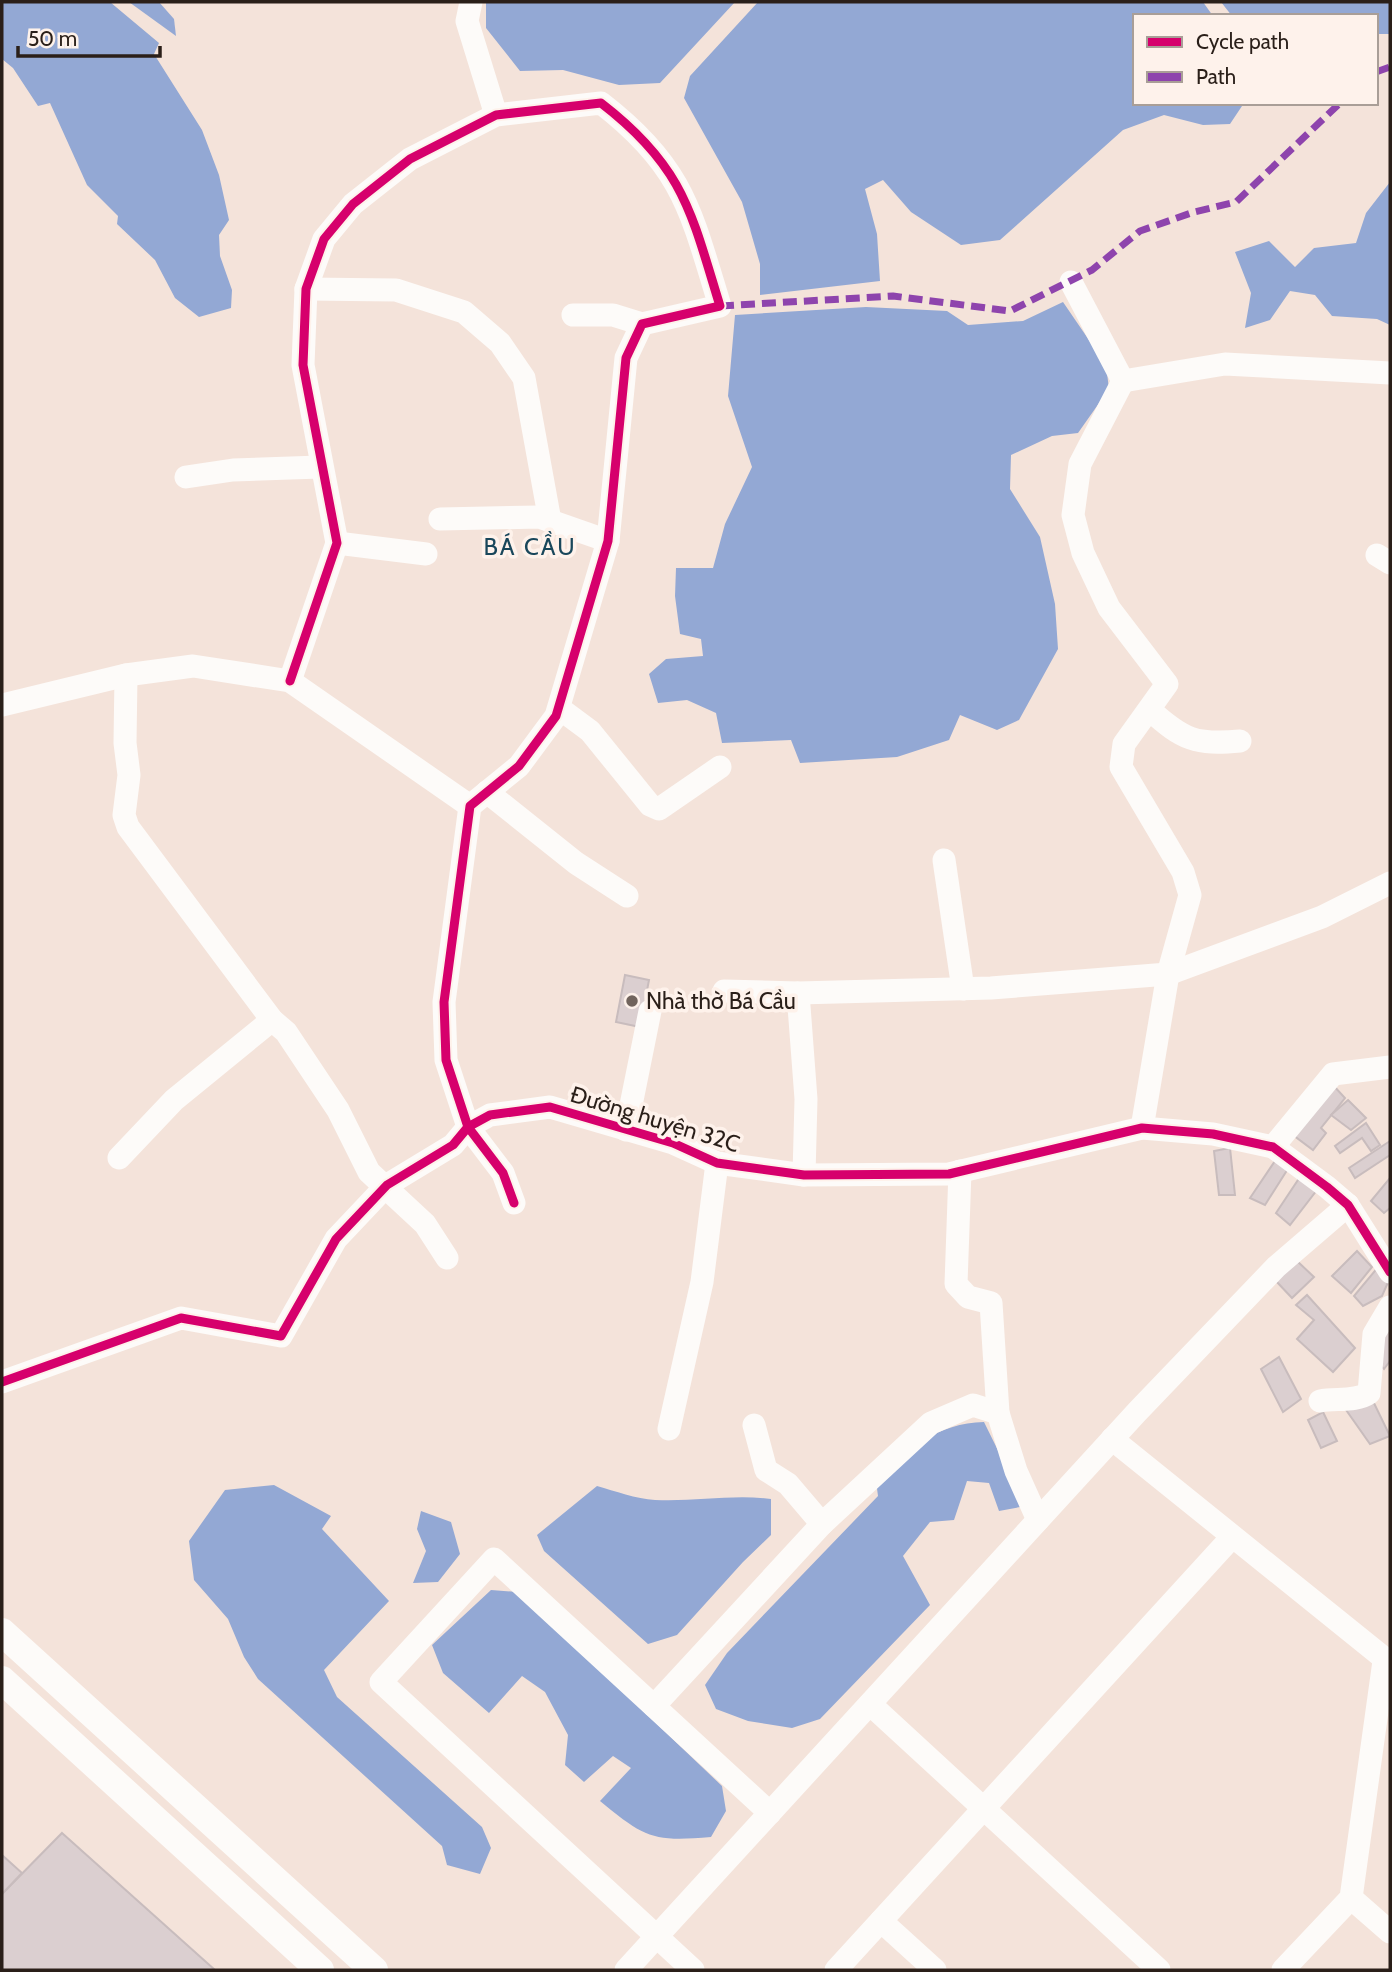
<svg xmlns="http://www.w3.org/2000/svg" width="1392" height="1972" font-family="Cabin,sans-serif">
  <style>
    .water { fill: #93a8d4 }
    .building { fill: #dbcfd0; stroke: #c8bcbd; stroke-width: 2 }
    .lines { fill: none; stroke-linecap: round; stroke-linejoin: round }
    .minor { stroke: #fdfbf9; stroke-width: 23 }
    .major { stroke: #fdfbf9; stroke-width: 28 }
    .quiet { stroke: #8e44ad; stroke-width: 7; stroke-dasharray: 14 7; stroke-linecap: butt }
    .cycleway-casing { stroke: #fef2eb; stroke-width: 13 }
    .cycleway { stroke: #d6006c; stroke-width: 9 }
    .poi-dot { fill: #71645d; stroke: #fef2eb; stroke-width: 2.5 }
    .labels { text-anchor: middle; stroke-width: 7; stroke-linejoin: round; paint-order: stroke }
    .poi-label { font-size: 23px; fill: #2a1f19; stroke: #fef2eb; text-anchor: start }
    .street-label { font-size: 23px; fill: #2a1f19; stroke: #fef2eb }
    .neighbourhood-label { font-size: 24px; letter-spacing: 2px; fill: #19475b; stroke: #fef2eb }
  </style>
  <rect width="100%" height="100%" fill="#f4e3da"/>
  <g class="water">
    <polygon points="2,2 110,2 159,43 154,54 202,130 219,175 229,220 219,235 220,256 232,290 231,308 199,317 175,298 155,260 117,224 118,216 87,185 50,103 38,106 13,68 2,59"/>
    <polygon points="129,2 159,2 174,19 176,36"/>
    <polygon points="486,2 735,2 660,83 619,85 563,70 520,71 486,28"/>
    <polygon points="758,2 1203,2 1213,16 1135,16 1135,103 1244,103 1230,124 1203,125 1164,115 1123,130 1000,240 961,245 911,212 883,180 865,189 877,234 880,281 760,295 760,264 742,202 684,98 690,76"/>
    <polygon points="1221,2 1390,2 1390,34 1376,34 1376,16 1232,16"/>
    <polygon points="1390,182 1390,325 1377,319 1332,316 1315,295 1290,291 1270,320 1245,328 1251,293 1235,252 1269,241 1295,267 1314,248 1356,243 1366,213"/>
    <polygon points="1063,302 1106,365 1109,389 1078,433 1052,436 1011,455 1010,489 1040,537 1055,604 1058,649 1019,720 997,730 960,715 949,740 897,757 800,763 791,740 722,743 716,713 687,700 658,703 649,674 666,659 703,656 701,639 680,634 675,596 676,568 713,568 725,524 752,467 728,396 735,315 866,307 947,311 968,325 1023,321"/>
    <path d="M984,1422L1015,1485L1020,1507L999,1511L989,1483L967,1481L954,1520L930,1522L903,1556L930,1605L820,1719L792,1728L748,1721L716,1709L705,1685L727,1653L878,1496L876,1481C906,1449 938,1423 984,1422Z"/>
    <polygon points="274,1485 331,1516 322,1529 389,1601 324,1670 337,1697 482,1827 491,1848 480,1874 447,1865 442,1846 258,1679 244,1657 228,1619 194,1580 189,1541 225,1490"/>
    <path d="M597,1486C615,1491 636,1499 655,1500C694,1502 732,1494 771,1499V1535L743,1562L677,1635L648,1644L544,1551L537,1535Z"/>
    <polygon points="421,1511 451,1522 460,1554 438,1582 413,1583 426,1551 417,1529"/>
    <path d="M491,1590L518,1592L722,1786L726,1811L711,1837C653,1842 645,1838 600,1801L631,1768L613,1756L584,1782L565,1765L568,1735L545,1692L522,1676L489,1713L443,1673L432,1645Z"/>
  </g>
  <g class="building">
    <polygon points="625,975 649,980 640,1027 616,1022"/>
    <polygon points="1332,1084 1345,1098 1321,1128 1326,1133 1313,1150 1293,1135"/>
    <polygon points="1348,1100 1366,1118 1351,1130 1331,1115"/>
    <polygon points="1366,1123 1380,1145 1371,1151 1362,1138 1340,1153 1335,1146"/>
    <polygon points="1390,1141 1390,1155 1355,1178 1349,1168"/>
    <polygon points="1230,1148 1235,1195 1219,1195 1214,1151"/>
    <polygon points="1279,1155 1291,1164 1265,1205 1250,1198"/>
    <polygon points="1302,1174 1320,1186 1290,1225 1276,1213"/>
    <polygon points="1390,1178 1390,1208 1384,1213 1371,1201"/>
    <polygon points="1357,1251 1372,1267 1351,1293 1332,1276"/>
    <polygon points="1296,1260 1314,1277 1292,1298 1275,1280"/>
    <polygon points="1379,1266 1389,1280 1382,1296 1363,1306 1354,1296"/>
    <polygon points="1307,1295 1355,1348 1333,1372 1297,1339 1314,1320 1296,1305"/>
    <polygon points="1390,1326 1390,1361 1384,1369 1371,1355"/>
    <polygon points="1279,1357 1301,1399 1283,1412 1261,1369"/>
    <polygon points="1371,1397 1390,1436 1370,1444 1344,1407"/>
    <polygon points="1323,1412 1337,1441 1321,1448 1308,1420"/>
    <polygon points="62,1833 215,1970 2,1970 2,1894"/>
    <polygon points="2,1855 22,1873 2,1894"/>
  </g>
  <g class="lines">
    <g class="minor">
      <polyline points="471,2 467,21 496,115"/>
      <polyline points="1071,282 1123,381"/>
      <polyline points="306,289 396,290 464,312 500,343 524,378 550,521"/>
      <polyline points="573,315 613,315 642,324"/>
      <polyline points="1123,381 1080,464 1073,515 1083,553 1109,608 1167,684 1124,744 1121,767 1183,872 1190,895 1168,974 1142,1128"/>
      <polyline points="1123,381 1225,364 1390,373"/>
      <polyline points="186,477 233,470 320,467"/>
      <polyline points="440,519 539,517 608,541"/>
      <polyline points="337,543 426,554"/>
      <polyline points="1377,555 1390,563"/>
      <polyline points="126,675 125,743 129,775 124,815 128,827 272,1020 286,1032 338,1110 369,1172 425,1224 447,1258"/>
      <path d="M290,681L337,543L303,365L306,289L324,239L353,204L410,159L496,115L601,103C684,167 691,212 720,306L642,324L626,358L608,541L556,716L519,766L470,806L444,1002L446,1060L468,1127L503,1173L514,1203"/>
      <polyline points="2,705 126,675 193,666 290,681 470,806"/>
      <polyline points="559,708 590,731 650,805 659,809 720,767"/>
      <path d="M1150,710C1183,740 1196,745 1240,741"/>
      <polyline points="487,792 576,863 627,896"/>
      <polyline points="944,860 963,989"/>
      <polyline points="724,991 798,993 991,988 1168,974 1322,917 1390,883"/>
      <polyline points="798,993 806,1099 804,1175"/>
      <polyline points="626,1130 650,1011"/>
      <polyline points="1273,1147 1333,1074 1390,1067"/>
      <polyline points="119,1158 174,1100 272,1020"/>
      <polyline points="960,1171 956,1284 968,1297 991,1303 998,1413"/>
      <polyline points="2,1382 181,1318 281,1336 336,1239 387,1185 453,1145 468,1127 490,1115 550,1107 673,1143 717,1163 804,1175 949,1174 1142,1128 1213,1134 1273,1147 1327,1187 1348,1205 1390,1272"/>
      <path d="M1320,1401C1336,1398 1356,1402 1369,1393L1374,1334L1390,1307"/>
      <polyline points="754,1425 766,1470 788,1484 822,1524"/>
      <polyline points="669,1429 702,1282 717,1163"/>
      <polyline points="1112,1439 1390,1663"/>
      <polyline points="870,1704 1159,1970"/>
      <polyline points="654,1706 822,1524 931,1423 973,1405 998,1413 1016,1471 1038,1520"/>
      <polyline points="1351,1898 1390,1932"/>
      <polyline points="881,1921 935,1970"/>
      <polyline points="626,1970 1137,1412 1276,1267 1348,1205"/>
      <polyline points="693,1970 381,1682 494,1559 770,1813"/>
      <polyline points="836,1970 1232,1537"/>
      <polyline points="1283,1970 1351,1898 1384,1661"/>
    </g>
    <g class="major">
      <polyline points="2,1632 374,1970"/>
      <polyline points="2,1680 320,1970"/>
    </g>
    <g class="quiet">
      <polyline points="1376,72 1390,67"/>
      <polyline points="720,306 893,296 1010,311 1092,270 1140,231 1194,212 1236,202 1340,103"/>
    </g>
    <defs>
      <g id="cycleway">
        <path d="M290,681L337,543L303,365L306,289L324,239L353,204L410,159L496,115L601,103C684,167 691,212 720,306L642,324L626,358L608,541L556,716L519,766L470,806L444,1002L446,1060L468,1127L503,1173L514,1203"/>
        <polyline points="2,1382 181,1318 281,1336 336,1239 387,1185 453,1145 468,1127 490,1115 550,1107 673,1143 717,1163 804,1175 949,1174 1142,1128 1213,1134 1273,1147 1327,1187 1348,1205 1390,1272"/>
      </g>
    </defs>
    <use href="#cycleway" class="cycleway-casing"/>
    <use href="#cycleway" class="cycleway"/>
  </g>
  <circle class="poi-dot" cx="632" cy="1001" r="7"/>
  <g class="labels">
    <g class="poi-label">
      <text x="646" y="1009">Nhà thờ Bá Cầu</text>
    </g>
    <g class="street-label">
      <text transform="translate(655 1119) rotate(17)" y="8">Đường huyện 32C</text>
    </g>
    <g class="neighbourhood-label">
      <text x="530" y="555">BÁ CẦU</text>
    </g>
  </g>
  <rect width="1392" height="1972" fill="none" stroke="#2a1f19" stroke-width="7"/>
  <rect x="1133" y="14" width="245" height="91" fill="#fef2eb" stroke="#a99e97" stroke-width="2"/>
  <rect x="1147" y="37" width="35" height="10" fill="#d6006c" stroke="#a99e97" stroke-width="2"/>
  <text x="1196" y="49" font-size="21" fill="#2a1f19">Cycle path</text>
  <rect x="1147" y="72" width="35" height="10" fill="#8e44ad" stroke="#a99e97" stroke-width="2"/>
  <text x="1196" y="84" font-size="21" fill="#2a1f19">Path</text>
  <path d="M18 46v10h142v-10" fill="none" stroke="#2a1f19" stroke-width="3.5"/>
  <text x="28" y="46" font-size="21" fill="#2a1f19" stroke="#fef2eb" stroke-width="5" paint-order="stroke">50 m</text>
</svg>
